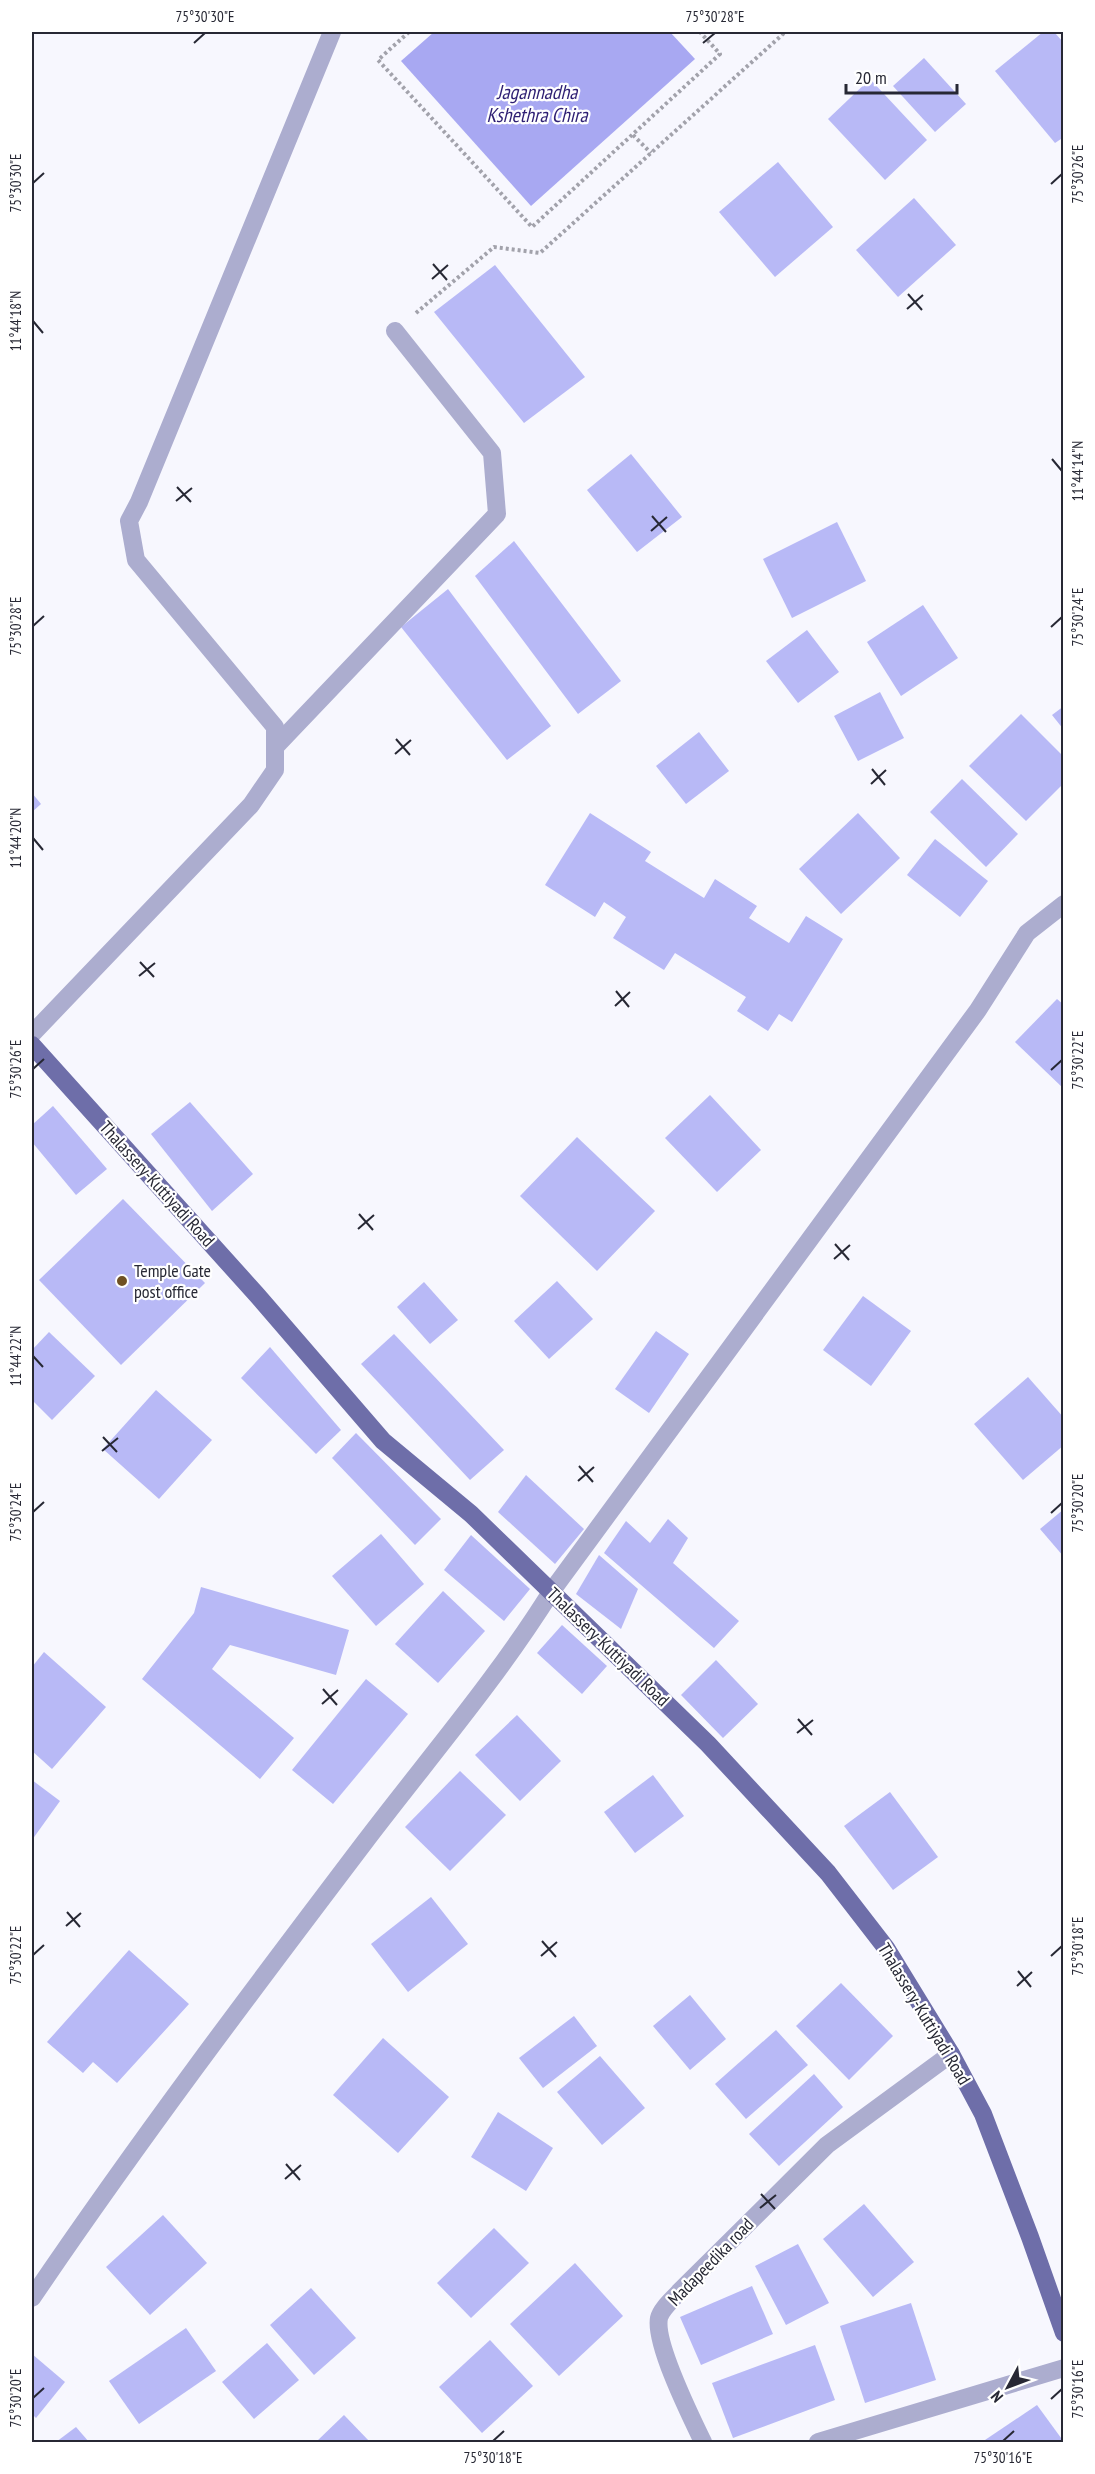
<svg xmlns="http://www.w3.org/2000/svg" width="1095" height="2474" font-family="'PT Sans Narrow',sans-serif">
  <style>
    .water { fill: #a8a8f2 }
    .building { fill: #b8b9f6 }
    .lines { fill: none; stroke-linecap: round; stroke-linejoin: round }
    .path { stroke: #a2a2ab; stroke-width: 4; stroke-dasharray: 3 3; stroke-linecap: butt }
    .minor { stroke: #acadcf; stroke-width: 18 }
    .primary { stroke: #6e6ea9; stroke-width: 18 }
    .ticks { fill: none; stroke: #272834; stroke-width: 2 }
    .poi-dot { fill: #6f5125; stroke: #fff; stroke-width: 2 }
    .labels { text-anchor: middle; stroke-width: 4.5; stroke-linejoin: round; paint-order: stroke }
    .street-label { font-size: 18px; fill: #272834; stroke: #fff }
    .poi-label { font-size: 18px; fill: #272834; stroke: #fff; text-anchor: start }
    .water-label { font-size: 20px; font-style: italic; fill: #2e1f73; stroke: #fff }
    .neatline { fill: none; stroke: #272834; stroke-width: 2 }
    .ticks-label { font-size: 15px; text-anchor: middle; fill: #272834 }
  </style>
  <rect width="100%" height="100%" fill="#f7f7fe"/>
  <polygon class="water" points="434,32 670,32 695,59 531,206 401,61"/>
  <g class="building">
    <polygon points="1043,32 1054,32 1064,43 1064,137 1055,143 995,71"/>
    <polygon points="924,58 966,104 935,132 893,86"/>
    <polygon points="870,79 927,140 885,180 828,119"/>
    <polygon points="778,162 833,227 775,277 719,212"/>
    <polygon points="914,198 956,245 898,297 856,250"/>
    <polygon points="495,265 585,377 524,423 434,312"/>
    <polygon points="631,454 682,517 637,552 587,490"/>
    <polygon points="837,522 866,581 792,618 763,559"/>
    <polygon points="514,541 621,681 578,714 475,576"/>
    <polygon points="448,589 551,726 507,760 401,627"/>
    <polygon points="923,605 958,658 901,696 867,642"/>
    <polygon points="807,630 839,672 798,703 766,661"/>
    <polygon points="880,692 904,738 858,761 834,716"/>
    <polygon points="1064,706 1064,730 1052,715"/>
    <polygon points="1021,714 1064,757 1064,783 1026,821 969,766"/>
    <polygon points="699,732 729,771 686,804 656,766"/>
    <polygon points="962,779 1018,834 986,867 930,812"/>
    <polygon points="32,793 41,804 32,812"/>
    <polygon points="590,813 651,852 645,861 704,898 715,879 757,906 749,918 789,943 806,916 843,939 792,1022 779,1014 768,1031 737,1011 746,997 675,953 664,970 613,938 626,917 604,902 595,917 545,885"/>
    <polygon points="858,813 900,858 841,914 799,869"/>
    <polygon points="935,839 988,881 960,917 907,875"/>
    <polygon points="1057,999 1064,1005 1064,1089 1015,1042"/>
    <polygon points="710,1095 761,1150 717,1192 665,1138"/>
    <polygon points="190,1102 253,1174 212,1211 151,1134"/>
    <polygon points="53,1106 107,1169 76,1195 32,1142 32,1125"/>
    <polygon points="577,1137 655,1211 597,1271 520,1196"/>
    <polygon points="123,1199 205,1283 121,1365 39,1280"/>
    <polygon points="557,1281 593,1319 549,1359 514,1321"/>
    <polygon points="424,1282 458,1320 430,1344 397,1307"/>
    <polygon points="863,1296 911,1331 871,1386 823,1350"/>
    <polygon points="656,1331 689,1354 649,1413 615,1389"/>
    <polygon points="49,1332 95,1376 52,1420 32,1400 32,1350"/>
    <polygon points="394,1334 504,1450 470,1480 361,1364"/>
    <polygon points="270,1347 341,1430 316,1454 241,1378"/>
    <polygon points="1028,1377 1064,1418 1064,1445 1023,1480 974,1424"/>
    <polygon points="156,1390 212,1440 159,1499 103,1449"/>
    <polygon points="356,1433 441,1519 415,1545 332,1458"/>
    <polygon points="526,1475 584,1529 555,1564 498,1512"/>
    <polygon points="1064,1509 1064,1557 1040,1529"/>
    <polygon points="668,1519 688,1538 673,1563 739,1621 714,1648 604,1553 626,1521 650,1543"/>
    <polygon points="381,1534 424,1584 376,1626 332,1576"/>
    <polygon points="471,1535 530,1589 504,1621 444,1570"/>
    <polygon points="599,1555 638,1589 621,1629 576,1594"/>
    <polygon points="201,1587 349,1630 336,1675 230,1645 212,1669 294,1738 260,1779 142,1679 194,1613"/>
    <polygon points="443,1591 485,1631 438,1683 395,1644"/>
    <polygon points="562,1625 607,1666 582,1694 537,1653"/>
    <polygon points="44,1652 106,1707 52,1769 32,1751 32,1667"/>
    <polygon points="716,1660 758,1704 723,1738 681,1695"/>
    <polygon points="366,1679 408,1714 333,1804 292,1770"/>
    <polygon points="517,1715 561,1761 520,1801 475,1755"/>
    <polygon points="460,1771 506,1815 450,1871 405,1827"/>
    <polygon points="653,1775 684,1816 635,1853 604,1812"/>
    <polygon points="32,1780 60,1801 32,1840"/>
    <polygon points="890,1792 938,1857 893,1890 844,1826"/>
    <polygon points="431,1897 468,1944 408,1992 371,1944"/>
    <polygon points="129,1950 189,2004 117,2083 93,2062 83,2073 47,2042"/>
    <polygon points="841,1983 893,2036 849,2080 796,2026"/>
    <polygon points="690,1995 726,2039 690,2070 653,2026"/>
    <polygon points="574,2016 597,2046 543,2088 519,2058"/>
    <polygon points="776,2030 808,2065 746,2119 715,2084"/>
    <polygon points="383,2038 449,2097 398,2153 333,2095"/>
    <polygon points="600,2056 645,2108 602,2145 557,2092"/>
    <polygon points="814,2074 843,2107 779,2166 749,2134"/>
    <polygon points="498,2112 553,2148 526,2191 471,2157"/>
    <polygon points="864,2204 914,2262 873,2297 823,2239"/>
    <polygon points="163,2215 207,2263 150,2315 106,2267"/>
    <polygon points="494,2228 529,2263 471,2318 437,2283"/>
    <polygon points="798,2244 829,2303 786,2325 755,2266"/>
    <polygon points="575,2263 623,2316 559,2376 510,2324"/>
    <polygon points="752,2286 773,2334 701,2365 680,2317"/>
    <polygon points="311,2288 356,2338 314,2375 270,2325"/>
    <polygon points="911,2303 936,2380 865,2403 840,2326"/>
    <polygon points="186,2328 216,2371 139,2424 109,2381"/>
    <polygon points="490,2340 533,2386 482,2433 439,2387"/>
    <polygon points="267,2343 299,2380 254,2419 222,2382"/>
    <polygon points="815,2345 835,2400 733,2438 712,2383"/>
    <polygon points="32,2354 65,2382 36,2418 32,2414"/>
    <polygon points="1037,2405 1064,2442 982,2442"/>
    <polygon points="344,2415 370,2442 316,2442"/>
    <polygon points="76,2427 89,2442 56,2442"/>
  </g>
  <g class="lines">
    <g class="path">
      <polyline points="409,32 378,60 532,227 720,54 700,32"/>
      <polyline points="633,135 651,153"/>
      <polyline points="416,313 494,247 540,253 783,34 781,32"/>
    </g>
    <g class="minor">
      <polyline points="275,747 497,514 492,453 395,331"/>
      <polyline points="32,1034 251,805 275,770 275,727 136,560 129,521 139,502 332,32"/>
      <path d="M32,2298C137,2143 251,1992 364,1843C427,1760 496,1680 551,1592L978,1010L1027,933L1064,904"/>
      <path d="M703,2442C691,2417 654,2343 659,2318C661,2309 673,2299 679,2292L827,2145L951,2054"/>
      <polyline points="818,2442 1064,2368"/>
    </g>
    <polyline class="primary" points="32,1045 257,1295 383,1441 471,1514 708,1744 828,1873 886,1948 951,2054 983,2114 1030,2237 1064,2333"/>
  </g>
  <path class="ticks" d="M194,43L205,33M703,43L715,33M33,183L44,173M1051,184L1062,174M433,264L447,280M432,279L448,265M908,294L922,310M907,309L923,295M33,321L43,333M1052,459L1062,471M177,487L191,502M176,501L192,488M652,516L666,532M651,531L667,517M33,626L44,616M1051,627L1062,617M396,739L410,755M395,754L411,740M872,769L885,785M871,784L886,770M33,838L43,850M140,962L154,977M139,976L155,963M616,991L629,1007M615,1006L630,992M33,1069L44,1059M1051,1070L1062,1060M359,1214L373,1230M358,1229L374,1215M835,1244L849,1260M834,1259L850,1245M33,1356L43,1367M103,1437L117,1452M102,1451L118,1438M579,1466L593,1482M578,1481L594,1467M33,1512L44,1502M1051,1513L1062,1503M323,1689L337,1705M322,1704L338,1690M798,1719L812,1735M797,1733L813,1720M67,1912L80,1927M66,1926L81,1913M542,1941L556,1957M33,1955L44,1945M541,1956L557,1942M1051,1956L1062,1946M1018,1971L1031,1987M1017,1986L1032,1972M286,2164L300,2180M285,2179L301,2165M761,2194L775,2209M760,2208L776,2195M33,2398L44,2388M1051,2399L1062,2389M493,2441L504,2431M1003,2441L1014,2431"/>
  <circle class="poi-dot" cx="122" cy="1281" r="6"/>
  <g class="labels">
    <g class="street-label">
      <text transform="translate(157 1184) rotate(48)" y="6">Thalassery-Kuttiyadi Road</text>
      <text transform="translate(608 1647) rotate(44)" y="6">Thalassery-Kuttiyadi Road</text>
      <text transform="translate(924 2014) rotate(59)" y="6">Thalassery-Kuttiyadi Road</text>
      <text transform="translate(711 2262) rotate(-46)" y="6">Madapeedika road</text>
    </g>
    <g class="poi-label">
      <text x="134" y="1277">Temple Gate<tspan x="134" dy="21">post office</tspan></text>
    </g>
    <g class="water-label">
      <text x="537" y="99">Jagannadha<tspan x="537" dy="23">Kshethra Chira</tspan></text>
    </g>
  </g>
  <rect width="1095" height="2474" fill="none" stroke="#ffffff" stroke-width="66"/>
  <g transform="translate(1008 2387) rotate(229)" stroke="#ffffff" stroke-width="4.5" paint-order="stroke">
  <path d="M0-4.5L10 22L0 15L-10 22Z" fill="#272834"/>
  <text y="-9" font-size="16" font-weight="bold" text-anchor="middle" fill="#272834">N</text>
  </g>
  <path d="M846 84v9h111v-9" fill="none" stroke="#272834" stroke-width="3"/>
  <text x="855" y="84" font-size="18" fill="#272834" stroke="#ffffff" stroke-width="4.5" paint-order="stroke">20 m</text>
  <rect x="33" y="33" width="1029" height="2408" class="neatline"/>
  <g class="ticks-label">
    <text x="205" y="22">75°30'30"E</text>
    <text x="715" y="22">75°30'28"E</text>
    <text transform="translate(1078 174) rotate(-90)" y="5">75°30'26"E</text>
    <text transform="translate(16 183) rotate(-90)" y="5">75°30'30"E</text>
    <text transform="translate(16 321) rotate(-90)" y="5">11°44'18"N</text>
    <text transform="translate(1078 471) rotate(-90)" y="5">11°44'14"N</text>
    <text transform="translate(1078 617) rotate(-90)" y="5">75°30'24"E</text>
    <text transform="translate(16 626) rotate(-90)" y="5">75°30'28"E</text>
    <text transform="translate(16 838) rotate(-90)" y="5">11°44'20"N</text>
    <text transform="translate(1078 1060) rotate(-90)" y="5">75°30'22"E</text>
    <text transform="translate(16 1069) rotate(-90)" y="5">75°30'26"E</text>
    <text transform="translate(16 1356) rotate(-90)" y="5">11°44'22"N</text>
    <text transform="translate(1078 1503) rotate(-90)" y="5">75°30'20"E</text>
    <text transform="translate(16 1512) rotate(-90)" y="5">75°30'24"E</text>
    <text transform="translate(1078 1946) rotate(-90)" y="5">75°30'18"E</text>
    <text transform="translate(16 1955) rotate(-90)" y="5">75°30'22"E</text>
    <text transform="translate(1078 2389) rotate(-90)" y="5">75°30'16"E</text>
    <text transform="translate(16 2398) rotate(-90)" y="5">75°30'20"E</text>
    <text x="493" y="2463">75°30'18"E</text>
    <text x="1003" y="2463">75°30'16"E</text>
  </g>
</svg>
